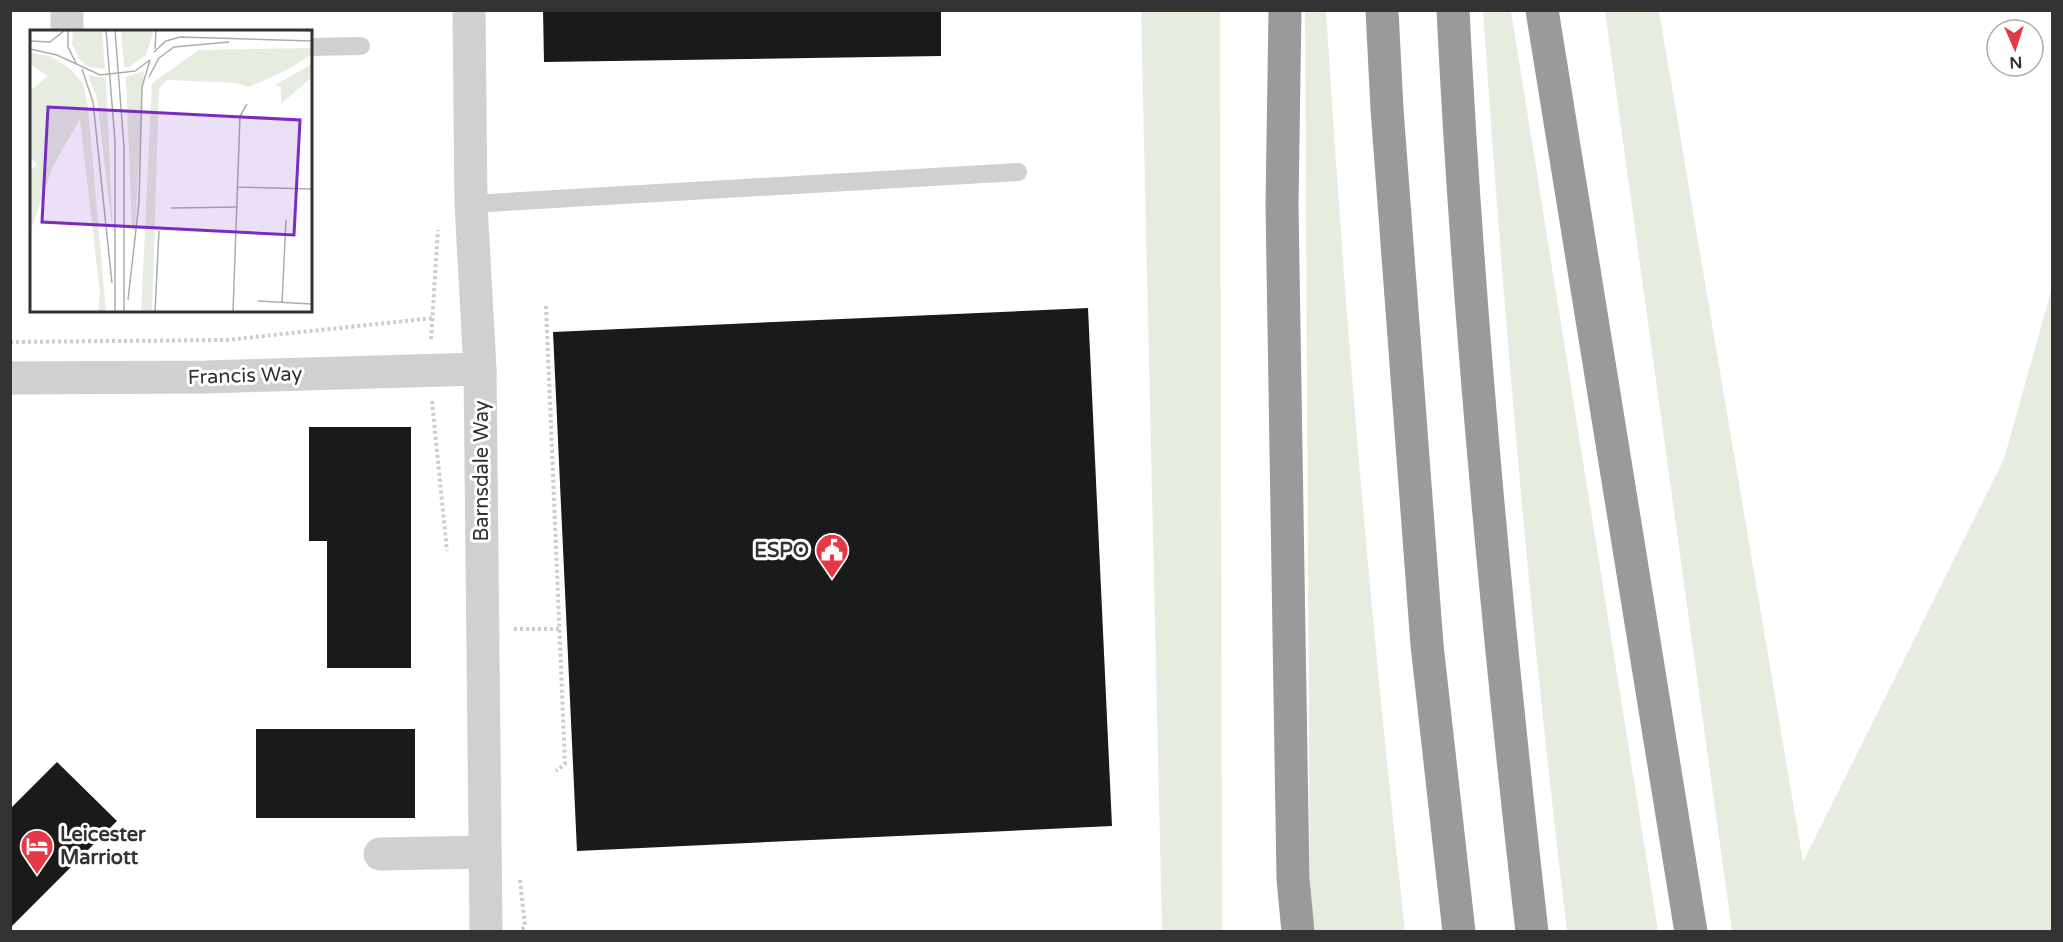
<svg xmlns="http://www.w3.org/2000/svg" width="2063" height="942" font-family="'Varela Round',sans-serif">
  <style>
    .green { fill: #e6ecdf }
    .building { fill: #1a1a1a }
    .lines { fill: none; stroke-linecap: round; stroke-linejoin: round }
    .path { stroke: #cdcdcd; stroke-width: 4; stroke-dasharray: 3 3; stroke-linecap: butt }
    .service { stroke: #d0d0d0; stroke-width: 18 }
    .minor { stroke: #d0d0d0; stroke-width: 33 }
    .motorway { stroke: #9a9a9a; stroke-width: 33 }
    .labels { text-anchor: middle; stroke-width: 6; stroke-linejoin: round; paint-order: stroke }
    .street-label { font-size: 20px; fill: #333; stroke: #fff }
    .poi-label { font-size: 20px; font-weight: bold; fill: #333; stroke: #fff; text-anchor: end }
    .inset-road { fill: none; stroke: #adadad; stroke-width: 1.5 }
    .view { fill: #7b2cbf; fill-opacity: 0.15; stroke: #7b2cbf; stroke-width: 3 }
    .inset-edge { fill: none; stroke: #333; stroke-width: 3 }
  </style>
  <rect width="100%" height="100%" fill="#fff"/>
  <g class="green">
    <polygon points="1141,11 1220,11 1222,931 1162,931"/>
    <path d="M1305,11H1326C1345,318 1371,625 1405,931H1310Z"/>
    <path d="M1483,11H1511L1658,931H1567C1530,626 1504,318 1483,11Z"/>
    <polygon points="1605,11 1659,11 1803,862 2004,459 2052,288 2052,931 1732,931"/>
  </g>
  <g class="building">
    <polygon points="543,10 941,10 941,56 544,62"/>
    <polygon points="1088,308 1112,826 577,851 553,332"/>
    <polygon points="309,427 411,427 411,668 327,668 327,541 309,541"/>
    <rect x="256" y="729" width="159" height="89"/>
    <polygon points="57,762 117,821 10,928 10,809"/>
  </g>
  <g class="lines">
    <g class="path">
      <polyline points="546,306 565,764 556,771"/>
      <polyline points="431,339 438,230"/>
      <polyline points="10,342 226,340 434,318"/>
      <polyline points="432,401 447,551"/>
      <polyline points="514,629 559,629"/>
      <polyline points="520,880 525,926 520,932"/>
    </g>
    <g class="service">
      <polyline points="310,47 361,46"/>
      <polyline points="471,204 1018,172"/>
    </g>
    <g class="minor">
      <polyline points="67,10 67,32"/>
      <polyline points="469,10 471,204 480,369 486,932"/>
      <polyline points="10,378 206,377 480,369"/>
      <polyline points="380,854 484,852"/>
    </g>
    <g class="motorway">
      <polyline points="1285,10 1282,205 1293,879 1298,932"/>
      <polyline points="1382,10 1387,109 1427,645 1459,932"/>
      <path d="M1453,10C1468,318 1497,625 1532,932"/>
      <polyline points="1542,10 1691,932"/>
    </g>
  </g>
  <defs>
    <symbol id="civic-pin" viewBox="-11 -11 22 30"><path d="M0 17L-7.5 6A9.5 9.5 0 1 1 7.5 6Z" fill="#e63946" stroke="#fff"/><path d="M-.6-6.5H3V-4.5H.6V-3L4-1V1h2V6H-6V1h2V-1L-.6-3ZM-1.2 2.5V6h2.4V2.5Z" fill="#fff"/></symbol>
    <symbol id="hotel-pin" viewBox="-11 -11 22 30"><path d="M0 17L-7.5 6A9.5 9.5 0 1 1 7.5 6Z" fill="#e63946" stroke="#fff"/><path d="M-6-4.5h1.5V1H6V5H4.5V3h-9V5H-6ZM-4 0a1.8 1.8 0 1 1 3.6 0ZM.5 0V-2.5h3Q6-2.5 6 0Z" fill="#fff"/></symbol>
  </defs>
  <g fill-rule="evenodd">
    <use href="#civic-pin" x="813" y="531" width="38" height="52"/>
    <use href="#hotel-pin" x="18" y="827" width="38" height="52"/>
  </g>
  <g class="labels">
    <g class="street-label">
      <text transform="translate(245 375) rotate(-2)" y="7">Francis Way</text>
      <text transform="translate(481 471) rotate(-90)" y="7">Barnsdale Way</text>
    </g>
    <g class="poi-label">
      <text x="809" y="557">ESPO</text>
      <text x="60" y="841" text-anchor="start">Leicester<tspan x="60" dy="23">Marriott</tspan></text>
    </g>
  </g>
  <g transform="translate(30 30)">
    <rect width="282" height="282" fill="#fff"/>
    <path d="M43,0H72L75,39L59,37L49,29L42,14ZM91,0H124L116,25L99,37H94ZM282,18V24L257,40L219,57L207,53L137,50L129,59L122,282H111L122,53L169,20ZM0,23L20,26L38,37L53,53L58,77L76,282H68L70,264L50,89L23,136L0,202V141L7,135L0,126V61L18,46L0,34ZM282,34V47L251,74V57L245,55ZM114,41L105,200H102L96,47ZM58,45L76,48L83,207L67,69Z" fill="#e6ecdf"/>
    <path class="inset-road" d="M38,0V17L46,33M76,0L85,111V282M85,0L94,117V282M258,0L282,1M0,11L20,12L35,0M0,19L27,25L70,45L105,41L120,30M125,19L126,0M124,22L136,11L150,7L282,11M52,39L63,72L82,253M119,47L129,28L144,17L199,12M207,157L282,159M141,178L208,177M98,270L109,172L112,57L120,30M228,271L282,274M252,273L256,190M125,282L129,201M203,282L210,86L217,74"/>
    <path class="view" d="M18,77L270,90L264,205L12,192Z"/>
    <rect width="282" height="282" class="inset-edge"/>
  </g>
  <rect width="2063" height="942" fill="none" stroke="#333333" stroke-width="24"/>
  <g transform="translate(2015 48) rotate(177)"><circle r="28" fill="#ffffff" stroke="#adadad" stroke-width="1.5"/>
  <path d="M0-4.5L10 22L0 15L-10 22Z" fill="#e63946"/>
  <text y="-9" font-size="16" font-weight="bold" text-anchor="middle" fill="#333333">N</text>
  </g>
</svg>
